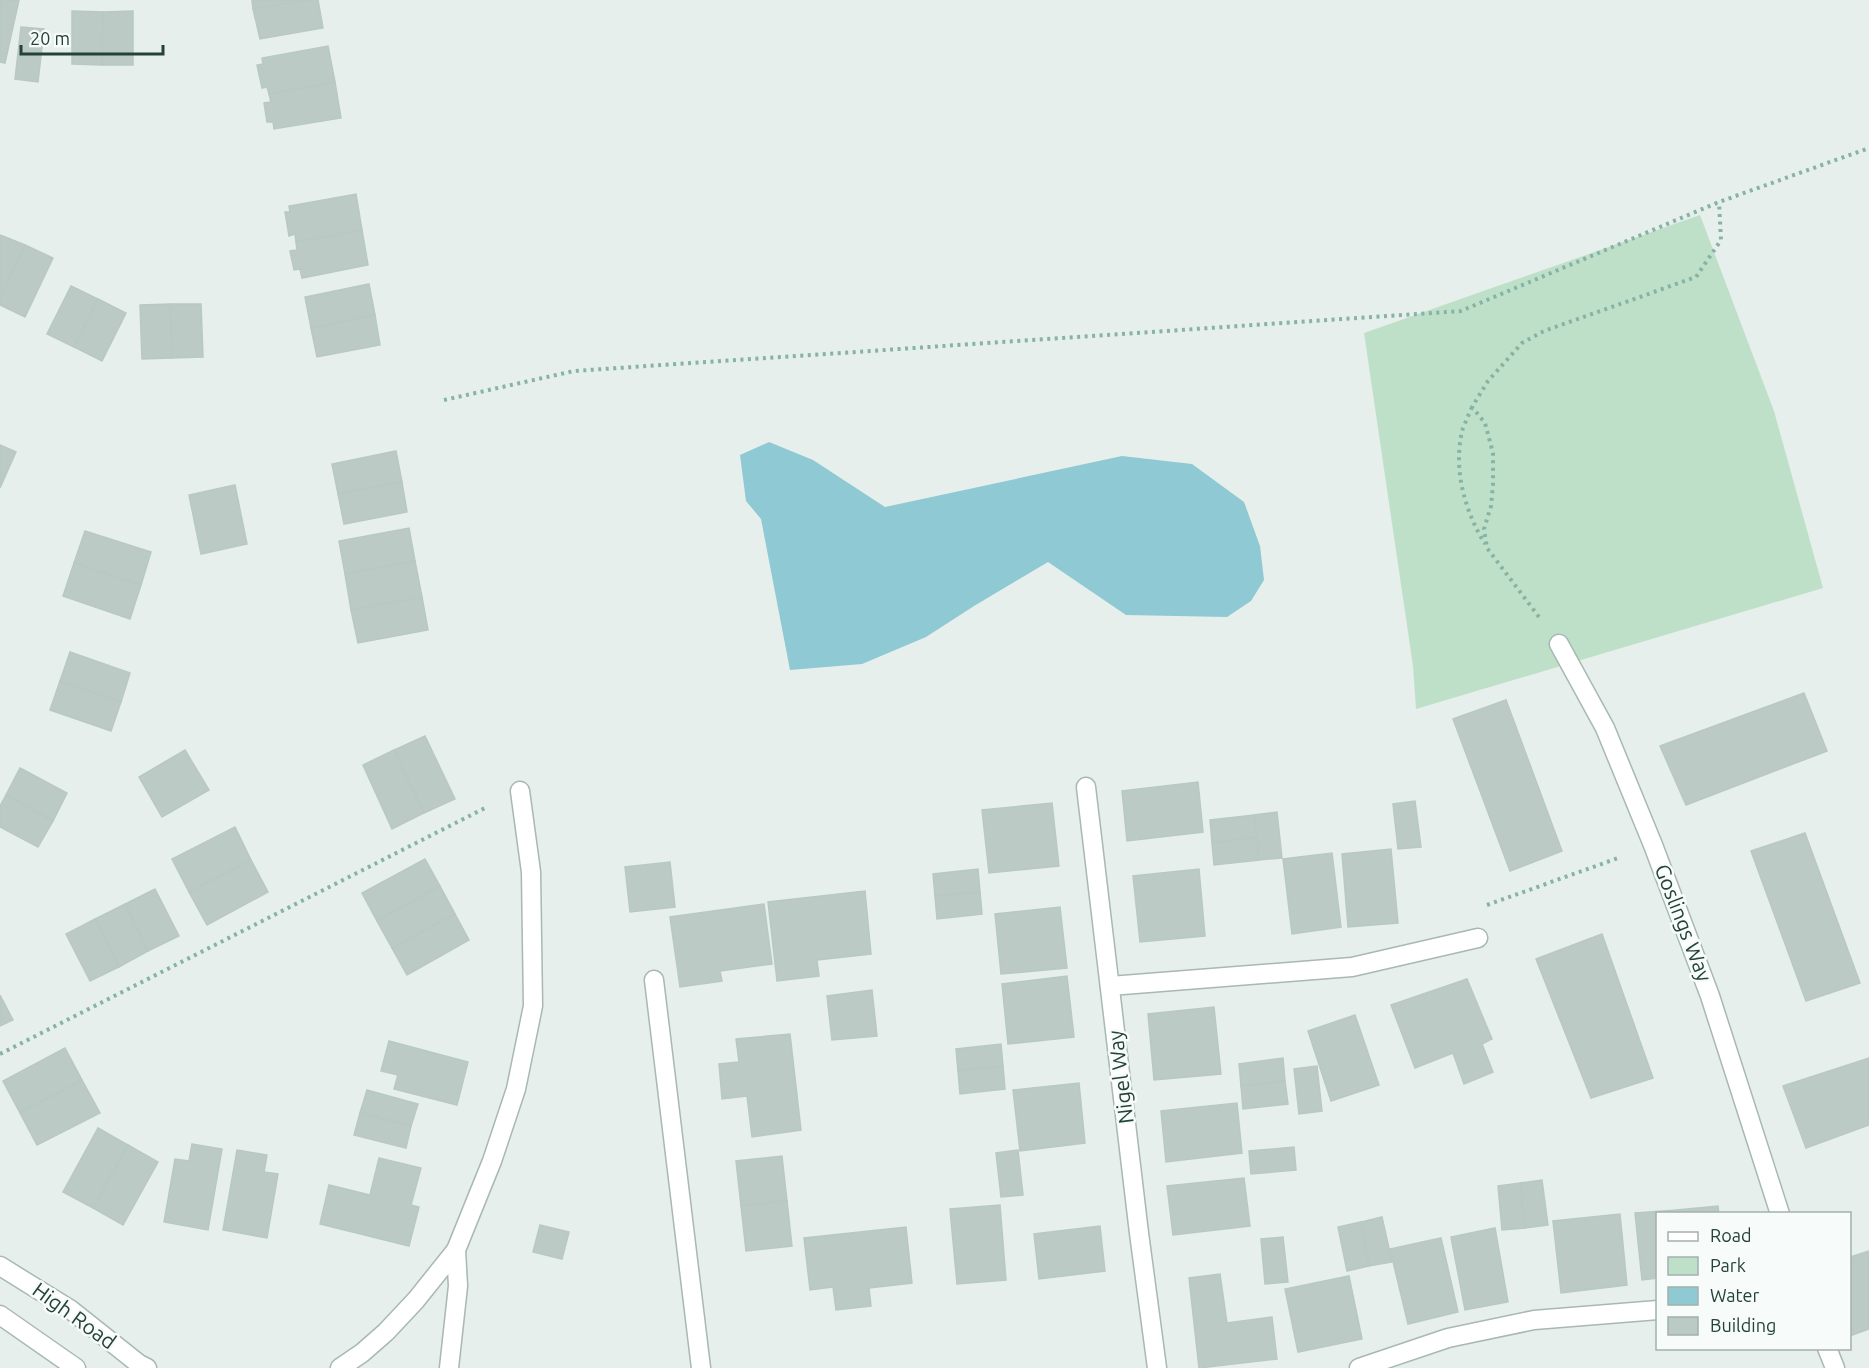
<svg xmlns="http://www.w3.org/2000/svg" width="1869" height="1368" font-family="Ubuntu,sans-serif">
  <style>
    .green { fill: #bfe0c8 }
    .water { fill: #8ec9d4 }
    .building { fill: #bbcac4; stroke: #b8c9c2; stroke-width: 1.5 }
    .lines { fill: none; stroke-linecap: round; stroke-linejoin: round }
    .service-casing { stroke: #a8b8b2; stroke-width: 21 }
    .minor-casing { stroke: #a8b8b2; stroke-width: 21 }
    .tertiary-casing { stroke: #a8b8b2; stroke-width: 21 }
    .path { stroke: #86b3a5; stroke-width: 4; stroke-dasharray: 3 4.5; stroke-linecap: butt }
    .service { stroke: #fff; stroke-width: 18 }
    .minor { stroke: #fff; stroke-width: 18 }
    .tertiary { stroke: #fff; stroke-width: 18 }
    .labels { text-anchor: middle; stroke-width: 5; stroke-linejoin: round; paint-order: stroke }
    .street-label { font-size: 21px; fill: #24423a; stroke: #f7fbf9 }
  </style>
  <rect width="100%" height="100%" fill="#e6efeb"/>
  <polygon class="green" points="1700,215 1774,411 1823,588 1416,709 1413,666 1364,333"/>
  <polygon class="water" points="769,442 813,460 885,507 1122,456 1192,464 1244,502 1260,546 1264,580 1251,601 1227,617 1126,615 1048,562 974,606 926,637 862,664 790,670 761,519 746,501 740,455"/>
  <g class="building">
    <polygon points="0,0 19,0 5,63 0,62"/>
    <polygon points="252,0 307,0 253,9"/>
    <polygon points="307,0 318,0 323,28 260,39 253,9"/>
    <polygon points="72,11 103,12 102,65 72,64"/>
    <polygon points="133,11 133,65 102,65 103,12"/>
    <polygon points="21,27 44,29 38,82 15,79"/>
    <polygon points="328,46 335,82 269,94 267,87 262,88 257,65 263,64 262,58"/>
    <polygon points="335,82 341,118 274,129 273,122 267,122 264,103 271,102 269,94"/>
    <polygon points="356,194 362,230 296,242 295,234 289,236 285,212 290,212 289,206"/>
    <polygon points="362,230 368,265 302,278 300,269 294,270 290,251 297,250 296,242"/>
    <polygon points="0,235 25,245 0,299"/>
    <polygon points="25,245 53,258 25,317 0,305 0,299"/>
    <polygon points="369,284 375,315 311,328 305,297"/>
    <polygon points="71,286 98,299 74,347 47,334"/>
    <polygon points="98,299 126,313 102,361 74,347"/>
    <polygon points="170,304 201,304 203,357 172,358"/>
    <polygon points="170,304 172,358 142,359 140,305"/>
    <polygon points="375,315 380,345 317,357 311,328"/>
    <polygon points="0,445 16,452 0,488"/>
    <polygon points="396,451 402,482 338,494 332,464"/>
    <polygon points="402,482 407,512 344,524 338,494"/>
    <polygon points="235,485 247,544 201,554 189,495"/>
    <polygon points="409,528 415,561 345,574 339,541"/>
    <polygon points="85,531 151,552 141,585 74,563"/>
    <polygon points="415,561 422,597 351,610 345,574"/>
    <polygon points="74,563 141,585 130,619 63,596"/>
    <polygon points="422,597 428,630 358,643 351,610"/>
    <polygon points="70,652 130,673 121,702 60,681"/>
    <polygon points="60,681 121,702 111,731 50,710"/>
    <polygon points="1804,693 1827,751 1686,805 1660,746"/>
    <polygon points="1506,700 1562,851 1510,871 1453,719"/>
    <polygon points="425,736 455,799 424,813 394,750"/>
    <polygon points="185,750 209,790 162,817 139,777"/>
    <polygon points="394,750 424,813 392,829 363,765"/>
    <polygon points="20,768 67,793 53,821 6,795"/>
    <polygon points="1198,782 1203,832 1127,841 1122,791"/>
    <polygon points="6,795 53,821 38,847 0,827 0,806"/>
    <polygon points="1415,801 1421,847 1398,849 1393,804"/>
    <polygon points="1052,803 1059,866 989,873 982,810"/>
    <polygon points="1277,812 1282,858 1259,860 1254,815"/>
    <polygon points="1254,815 1257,837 1212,843 1210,820"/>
    <polygon points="235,827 251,860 189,892 172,859"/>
    <polygon points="1805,833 1860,983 1806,1001 1751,851"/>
    <polygon points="1257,837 1259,860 1214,865 1212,843"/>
    <polygon points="1391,849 1398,923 1348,927 1342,854"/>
    <polygon points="1332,853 1341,927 1292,934 1283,859"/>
    <polygon points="425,859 440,886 377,921 362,893"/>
    <polygon points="251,860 268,892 207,925 189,892"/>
    <polygon points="670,862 675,907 630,912 625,867"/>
    <polygon points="978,869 980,892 935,896 933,874"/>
    <polygon points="1199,869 1205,936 1140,942 1133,876"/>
    <polygon points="440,886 455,914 392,948 377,921"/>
    <polygon points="155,889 179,936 148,951 125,904"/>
    <polygon points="865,891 871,954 817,960 819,976 777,981 768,902"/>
    <polygon points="980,892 982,914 937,919 935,896"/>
    <polygon points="125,904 148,951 119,967 95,919"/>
    <polygon points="764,904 772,964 720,971 722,981 680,987 670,917"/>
    <polygon points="1060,907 1067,968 1001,974 995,914"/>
    <polygon points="455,914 469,940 407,975 392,948"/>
    <polygon points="95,919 119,967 90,981 66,934"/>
    <polygon points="1602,934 1653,1078 1591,1098 1536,959"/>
    <polygon points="1067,976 1074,1037 1008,1044 1002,984"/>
    <polygon points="1467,979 1492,1039 1482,1044 1493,1072 1464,1084 1453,1053 1415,1068 1391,1005"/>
    <polygon points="872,990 877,1036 832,1040 827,996"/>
    <polygon points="0,995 13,1020 0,1026"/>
    <polygon points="1214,1007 1221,1074 1154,1080 1148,1014"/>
    <polygon points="1355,1015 1379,1085 1331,1101 1308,1031"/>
    <polygon points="790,1034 801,1130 752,1137 747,1096 722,1099 719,1064 739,1062 736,1039"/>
    <polygon points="389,1041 468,1062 457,1105 394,1089 398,1075 381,1071"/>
    <polygon points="1001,1044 1003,1066 958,1071 956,1049"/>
    <polygon points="65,1048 82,1080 20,1113 3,1081"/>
    <polygon points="1283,1058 1285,1081 1241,1086 1239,1064"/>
    <polygon points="1869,1058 1869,1125 1806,1148 1783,1086"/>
    <polygon points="1003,1066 1005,1089 960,1094 958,1071"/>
    <polygon points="1317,1066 1322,1111 1299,1114 1294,1069"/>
    <polygon points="82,1080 100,1113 37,1145 20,1113"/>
    <polygon points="1285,1081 1288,1104 1243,1109 1241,1086"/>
    <polygon points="1079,1083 1085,1143 1020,1151 1013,1090"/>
    <polygon points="367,1090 418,1104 411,1126 360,1113"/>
    <polygon points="1237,1103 1242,1153 1166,1162 1161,1111"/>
    <polygon points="360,1113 411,1126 406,1148 354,1135"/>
    <polygon points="98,1128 128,1145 93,1208 63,1192"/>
    <polygon points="192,1144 222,1149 208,1230 164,1222 175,1159 189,1161"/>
    <polygon points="128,1145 158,1162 123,1225 93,1208"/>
    <polygon points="1294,1147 1296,1170 1251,1174 1249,1151"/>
    <polygon points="237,1150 267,1155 264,1172 278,1174 267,1238 223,1230"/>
    <polygon points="1018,1150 1023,1195 1001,1197 996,1153"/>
    <polygon points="782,1156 787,1201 741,1206 736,1161"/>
    <polygon points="379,1158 421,1168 411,1205 419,1207 409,1246 320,1224 329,1185 370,1195"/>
    <polygon points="1244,1178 1250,1226 1173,1235 1167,1186"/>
    <polygon points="1542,1180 1548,1225 1525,1228 1520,1183"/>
    <polygon points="1520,1183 1525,1228 1502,1230 1498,1186"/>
    <polygon points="787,1201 792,1246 746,1251 741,1206"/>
    <polygon points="1000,1205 1006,1280 957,1284 950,1209"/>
    <polygon points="1718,1206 1719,1214 1677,1214 1677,1210"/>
    <polygon points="1677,1210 1677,1214 1658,1214 1658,1278 1642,1280 1635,1213"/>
    <polygon points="1620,1214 1627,1285 1561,1293 1553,1221"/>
    <polygon points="1382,1217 1392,1262 1369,1266 1361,1222"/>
    <polygon points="1361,1222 1369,1266 1347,1271 1338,1227"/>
    <polygon points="540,1225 569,1232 562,1259 533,1252"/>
    <polygon points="1100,1226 1105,1271 1039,1279 1034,1234"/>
    <polygon points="906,1227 912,1283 869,1288 871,1306 836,1310 833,1287 810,1290 804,1238"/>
    <polygon points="1495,1228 1508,1302 1465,1310 1451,1237"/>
    <polygon points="1283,1237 1288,1282 1265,1284 1261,1239"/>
    <polygon points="1441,1238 1458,1312 1408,1324 1390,1249"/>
    <polygon points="1869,1251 1869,1329 1850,1336 1850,1257"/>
    <polygon points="1220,1274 1227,1323 1272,1317 1277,1359 1199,1368 1189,1278"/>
    <polygon points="1349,1276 1362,1339 1298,1352 1285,1289"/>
  </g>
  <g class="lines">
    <defs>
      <polyline id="service" points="654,980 701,1368"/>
      <g id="minor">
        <polyline points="1559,644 1605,728 1653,845 1710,996 1780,1214"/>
        <polyline points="1086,787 1139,1233 1157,1368"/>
        <polyline points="1110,986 1352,967 1478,938"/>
        <polyline points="1827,1348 1835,1368"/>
        <polyline points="340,1368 362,1353 386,1332 416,1300 456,1250 492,1161 516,1089 533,1006 531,872 520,791"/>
        <polyline points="449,1368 458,1286 456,1250"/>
        <polyline points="1359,1368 1448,1338 1534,1320 1658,1310"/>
      </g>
      <g id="tertiary">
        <polyline points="0,1266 71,1310 139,1364 147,1368"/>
        <polyline points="0,1315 76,1368"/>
      </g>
    </defs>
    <use href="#service" class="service-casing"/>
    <use href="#minor" class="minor-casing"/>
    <use href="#tertiary" class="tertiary-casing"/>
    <g class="path">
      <polyline points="444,400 574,371 1461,311 1719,202 1869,148"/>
      <path d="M1472,407C1469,414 1466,421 1463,428C1452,467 1465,512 1485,544"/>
      <polyline points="1539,617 1487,548 1484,529 1491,506 1493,485 1493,453 1485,423 1472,407 1488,381 1522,343 1544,331 1696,277 1721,240 1719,202"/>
      <polyline points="1487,905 1621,857"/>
      <polyline points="0,1054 487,807"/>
    </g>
    <use href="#service" class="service"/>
    <use href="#minor" class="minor"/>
    <use href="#tertiary" class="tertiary"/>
  </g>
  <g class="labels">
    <g class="street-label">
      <text transform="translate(1683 923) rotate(69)" y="7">Goslings Way</text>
      <text transform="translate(1121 1077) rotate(-97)" y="7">Nigel Way</text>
      <text transform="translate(74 1316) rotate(36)" y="7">High Road</text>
    </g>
  </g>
  <rect x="1656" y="1212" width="195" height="138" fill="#f7fbf9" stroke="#a3b1ad" stroke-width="1.5"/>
  <rect x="1668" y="1232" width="30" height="9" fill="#ffffff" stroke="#a3b1ad" stroke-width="1.5"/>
  <text x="1710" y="1242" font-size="18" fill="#24423a">Road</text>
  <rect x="1668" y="1257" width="30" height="18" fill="#bfe0c8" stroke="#a3b1ad" stroke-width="1.5"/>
  <text x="1710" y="1272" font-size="18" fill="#24423a">Park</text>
  <rect x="1668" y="1287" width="30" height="18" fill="#8ec9d4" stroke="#a3b1ad" stroke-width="1.5"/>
  <text x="1710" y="1302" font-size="18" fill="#24423a">Water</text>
  <rect x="1668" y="1317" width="30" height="18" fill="#bbcac4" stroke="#a3b1ad" stroke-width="1.5"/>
  <text x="1710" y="1332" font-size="18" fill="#24423a">Building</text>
  <path d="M21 45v9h142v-9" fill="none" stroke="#24423a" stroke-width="3"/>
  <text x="30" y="45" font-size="18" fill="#24423a" stroke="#f7fbf9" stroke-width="4.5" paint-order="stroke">20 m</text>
</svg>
